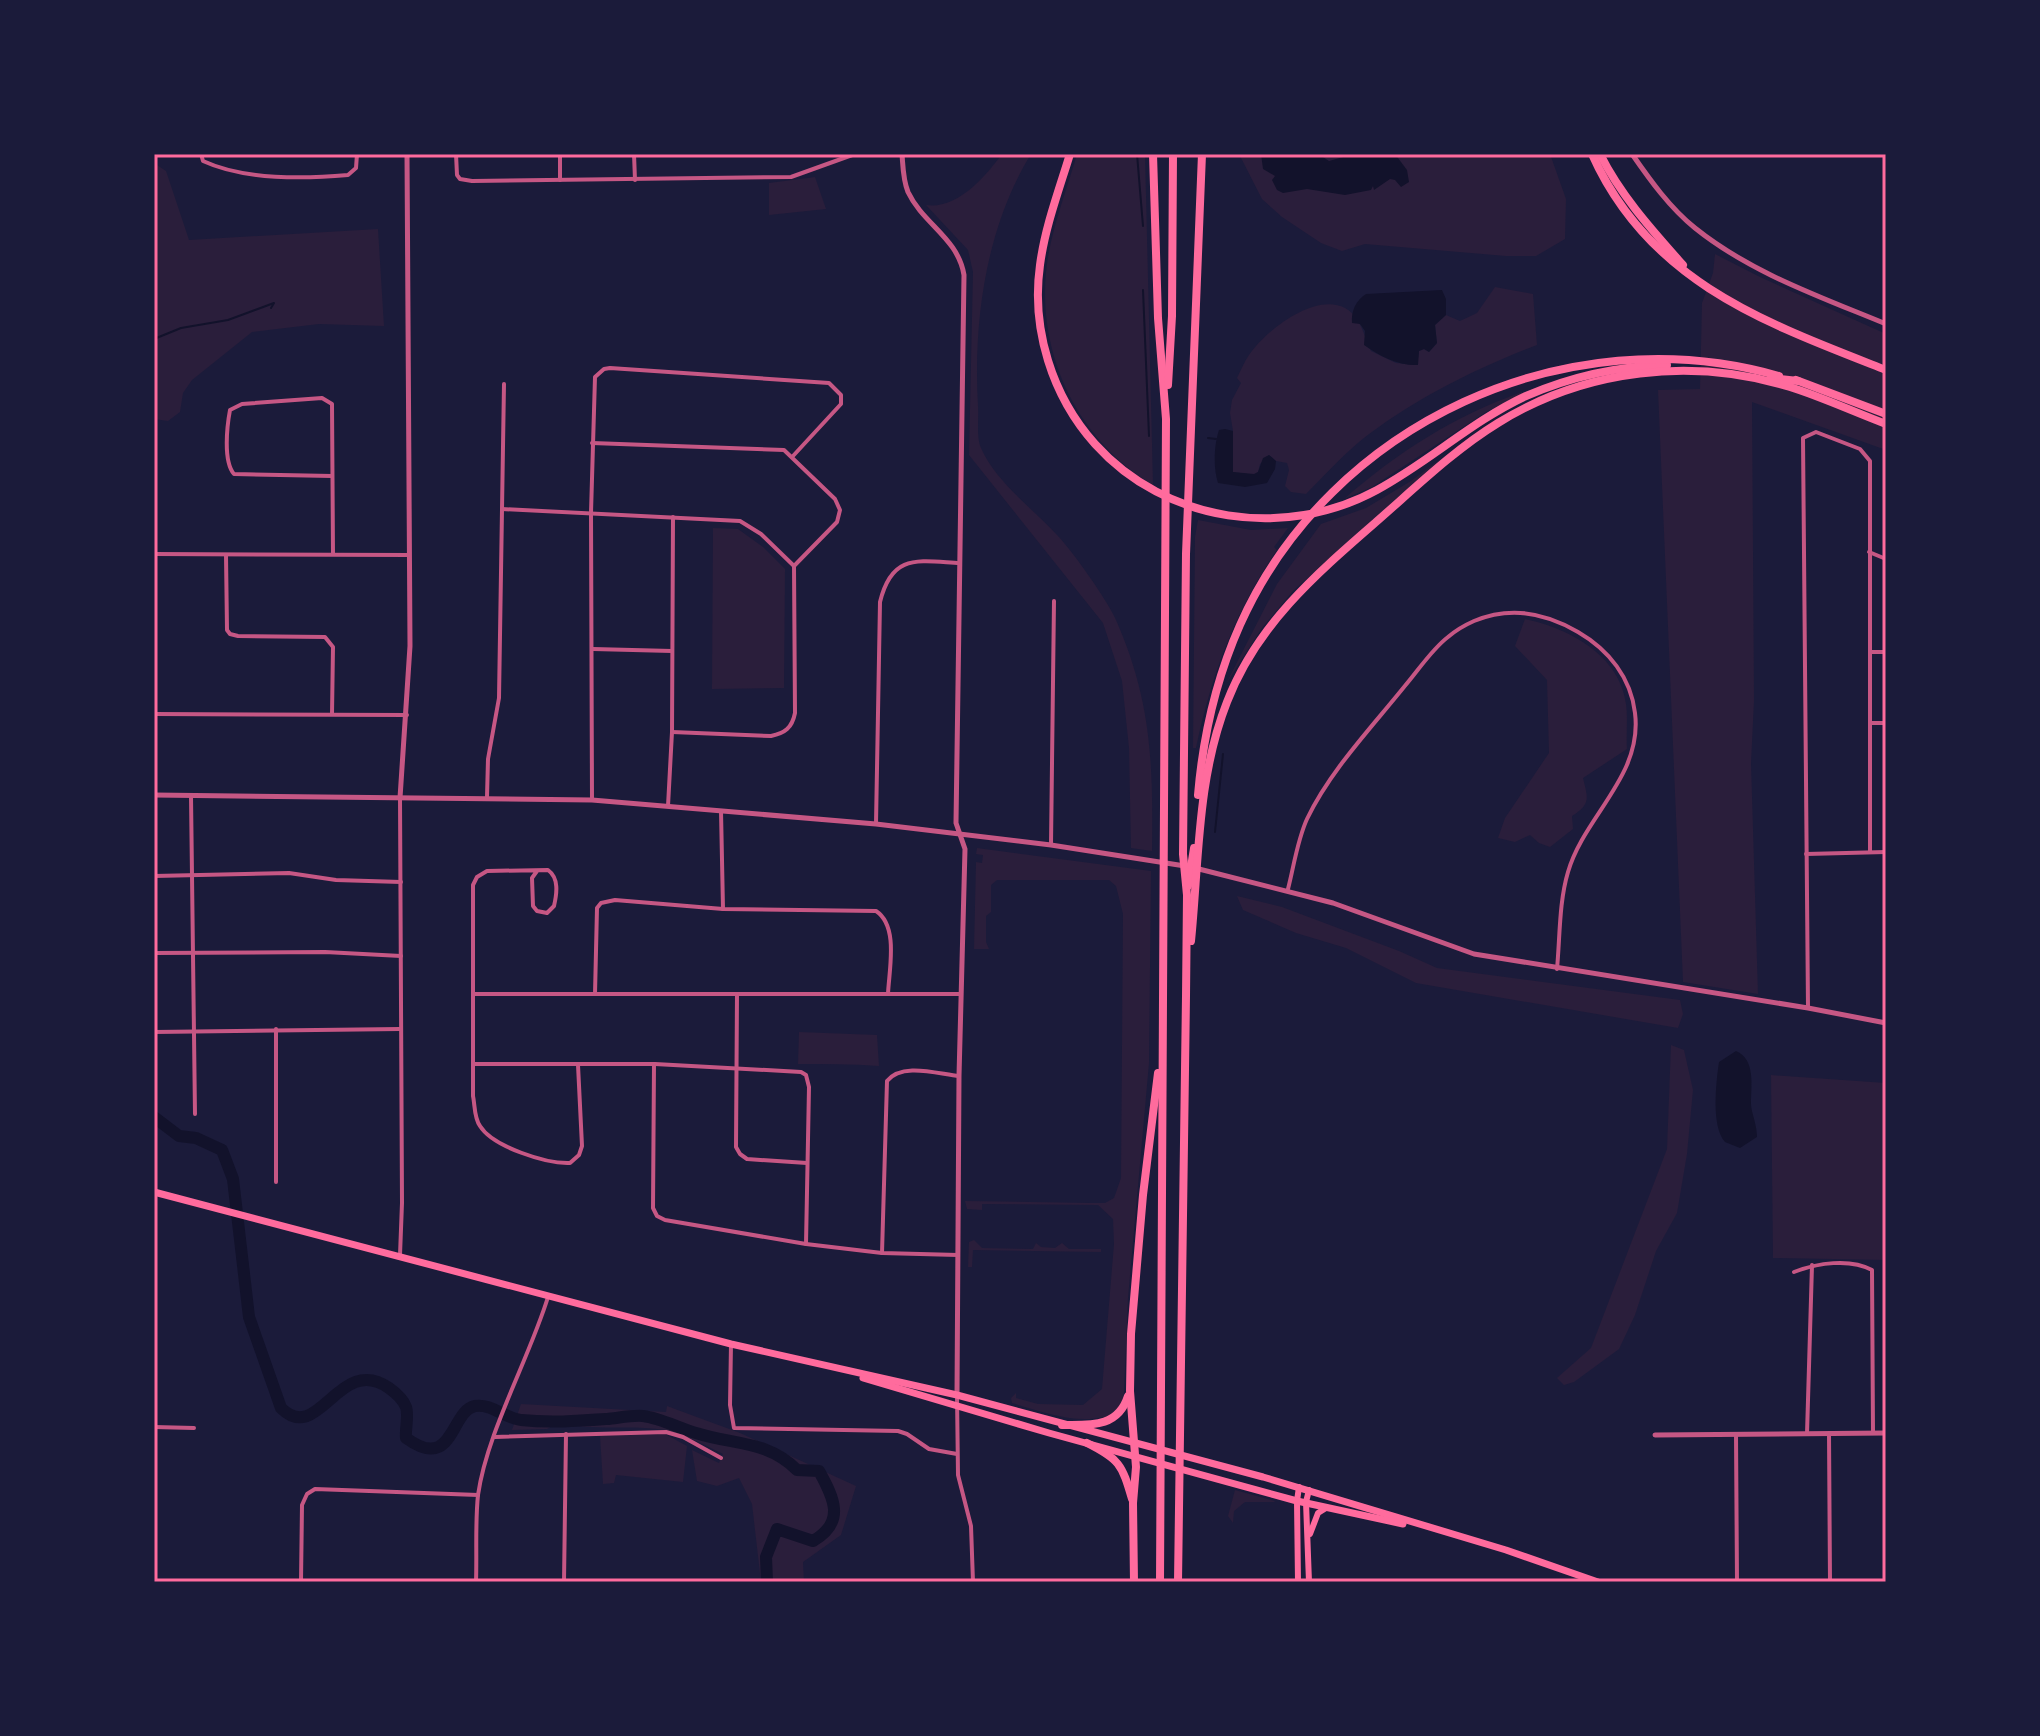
<svg xmlns="http://www.w3.org/2000/svg" width="2040" height="1736" font-family="Poppins,sans-serif">
  <style>
    .green { fill: #2a1e3b }
    .water { fill: #12122b }
    .lines { fill: none; stroke-linecap: round; stroke-linejoin: round }
    .stream { stroke: #12122b; stroke-width: 2 }
    .river { stroke: #12122b; stroke-width: 12 }
    .minor { stroke: #c65784; stroke-width: 4 }
    .tertiary { stroke: #c65784; stroke-width: 5 }
    .secondary { stroke: #ff6b9d; stroke-width: 6 }
    .primary { stroke: #ff6b9d; stroke-width: 7 }
    .motorway { stroke: #ff6b9d; stroke-width: 8 }
    .neatline { fill: none; stroke: #ff6b9d; stroke-width: 3 }
  </style>
  <rect width="100%" height="100%" fill="#1b1b3a"/>
  <g class="green">
    <path d="M1002,154H1031C986,227 973,321 978,406C979,418 976,437 981,448C996,482 1032,508 1057,535C1071,549 1108,601 1116,620C1152,702 1153,764 1152,851L1131,848L1129,748L1122,681L1103,623L969,455L973,272L968,250L926,205C957,210 986,176 1002,154Z"/>
    <path d="M1077,154H1145L1153,485C1079,441 1038,357 1046,272C1050,232 1066,193 1077,154Z"/>
    <polygon points="1239,154 1550,154 1566,199 1565,239 1536,256 1506,256 1365,244 1342,251 1321,243 1282,217 1262,199"/>
    <polygon points="154,163 166,171 189,240 378,229 384,326 319,324 252,332 192,380 183,393 180,412 168,421 154,419"/>
    <polygon points="815,177 826,209 769,215 769,183"/>
    <polygon points="1715,254 1760,277 1886,334 1886,450 1752,402 1754,700 1751,763 1758,994 1683,982 1658,390 1700,389 1702,303 1713,273"/>
    <path d="M1495,287L1533,294L1537,345C1476,368 1410,401 1359,442C1340,458 1323,477 1306,494L1291,492L1285,486L1289,470L1287,463L1276,461L1269,455L1260,464L1258,472L1254,475L1233,472V431L1230,413L1232,400L1241,383L1237,378C1241,370 1244,362 1249,355C1265,331 1315,292 1345,308C1361,317 1364,336 1371,351L1396,363L1417,365L1419,351L1424,349L1429,352L1437,343L1435,325L1446,315L1460,321L1477,313Z"/>
    <path d="M1522,392V394L1486,412L1372,487L1344,499C1398,452 1454,416 1522,392Z"/>
    <polygon points="1443,457 1293,591 1262,628 1226,684 1277,584 1321,524 1366,508 1411,481"/>
    <path d="M1198,520L1251,530L1288,528L1274,547L1277,550C1235,611 1211,676 1196,748H1193L1195,537Z"/>
    <polygon points="713,528 738,529 763,547 785,569 784,688 712,689"/>
    <path d="M1525,619C1568,628 1620,655 1626,704C1628,718 1626,734 1627,749L1583,778C1588,798 1591,804 1572,816L1573,829L1550,847L1539,843L1530,835L1515,842L1498,838L1505,818L1549,753L1547,680L1515,646Z"/>
    <path d="M977,848L1151,871L1149,1063L1128,1298L1124,1393C1123,1406 1114,1412 1104,1420L1103,1417C1074,1424 1040,1411 1012,1403L1011,1398L1016,1393V1398L1038,1404L1083,1405L1102,1389L1114,1244L1113,1219L1098,1205L982,1204V1210L967,1209L965,1201L1091,1203H1105L1114,1198L1121,1178L1123,914L1116,886L1109,880H997L991,885V912L986,916V942L989,949H974L976,862L982,863L983,855L976,854Z"/>
    <polygon points="1237,896 1282,907 1399,951 1437,968 1680,1000 1683,1014 1678,1028 1416,983 1346,948 1296,933 1243,910"/>
    <path d="M799,1032L877,1035L879,1066C852,1064 824,1064 798,1064Z"/>
    <polygon points="1671,1045 1684,1050 1693,1090 1687,1154 1677,1213 1656,1251 1635,1315 1619,1349 1574,1382 1564,1385 1557,1378 1591,1348 1667,1149"/>
    <polygon points="1771,1075 1886,1083 1886,1260 1773,1258"/>
    <polygon points="974,1240 982,1248 1033,1249 1036,1243 1041,1247 1055,1248 1062,1243 1069,1249 1101,1249 1101,1252 973,1250 972,1267 968,1267 969,1242"/>
    <path d="M521,1404L666,1412L667,1406L740,1433L856,1486L841,1535L803,1562L804,1582H761L752,1504L739,1478L717,1486L697,1481L692,1450L719,1463L723,1454C704,1445 685,1434 665,1430C629,1424 594,1432 559,1422L547,1429L512,1430Z"/>
    <polygon points="665,1434 687,1446 683,1482 616,1475 614,1483 603,1484 600,1436"/>
    <polygon points="1235,1490 1275,1501 1274,1502 1245,1502 1234,1511 1233,1523 1228,1516"/>
  </g>
  <g class="water">
    <polygon points="1261,154 1320,155 1329,161 1354,154 1395,154 1407,170 1409,182 1401,187 1395,180 1390,179 1374,190 1373,186 1371,190 1345,195 1307,189 1283,193 1277,190 1272,180 1275,176 1263,169"/>
    <path d="M1442,290L1446,299V315L1435,325L1437,343L1429,352L1424,349L1419,351L1418,365C1399,366 1379,356 1364,345L1365,331L1360,324L1352,323C1351,311 1356,300 1366,294Z"/>
    <path d="M1225,429L1233,431V472L1254,474L1258,472L1263,458L1269,455L1276,461L1275,469L1267,483L1245,487L1218,483C1213,468 1214,445 1219,430Z"/>
    <path d="M1736,1051C1756,1059 1751,1087 1751,1104C1751,1112 1757,1124 1757,1137L1740,1148L1725,1142C1711,1126 1716,1083 1719,1062Z"/>
  </g>
  <g class="lines">
    <g class="stream">
      <polyline points="1137,154 1143,226"/>
      <polyline points="1143,290 1149,436"/>
      <polyline points="154,339 181,328 228,320 274,303 271,308"/>
      <polyline points="1208,438 1216,439"/>
      <polyline points="1215,832 1223,754"/>
    </g>
    <path class="river" d="M154,1117L179,1136L196,1138L222,1150L233,1179L249,1317L281,1408C319,1446 339,1353 389,1388C396,1393 403,1399 406,1407C409,1415 405,1429 406,1438C454,1473 450,1411 475,1406C491,1403 506,1419 521,1420C550,1423 578,1421 607,1419C618,1418 632,1415 643,1416C660,1418 679,1428 696,1433C733,1445 767,1440 797,1470L819,1471C834,1498 846,1522 813,1541L777,1529L766,1557L767,1582"/>
    <g class="minor">
      <path d="M201,154L203,161C244,180 303,179 348,175L356,168L357,154"/>
      <polyline points="456,154 457,175 460,179 472,181 791,177 855,154"/>
      <polyline points="560,154 560,180"/>
      <polyline points="634,154 635,180"/>
      <path d="M592,443L784,450L835,499L840,510L837,522L794,566L795,713C792,728 785,733 771,736L672,732"/>
      <path d="M332,476L234,474C223,461 227,426 230,410L242,404L322,398L332,404L333,554"/>
      <polyline points="502,509 740,521 761,534 794,566"/>
      <polyline points="1869,552 1886,559"/>
      <polyline points="154,554 409,555"/>
      <polyline points="226,555 227,630 230,634 238,636 325,637 333,647 332,714"/>
      <polyline points="593,649 672,651"/>
      <polyline points="1871,652 1886,652"/>
      <polyline points="154,714 407,715"/>
      <polyline points="1871,723 1886,723"/>
      <polyline points="191,796 195,1114"/>
      <polyline points="487,797 488,759 499,698 504,384"/>
      <polyline points="592,800 591,513 595,377 604,369 610,368 829,383 841,395 841,404 793,456"/>
      <polyline points="668,806 672,732 673,517"/>
      <polyline points="721,811 723,909"/>
      <path d="M876,824L880,602C892,553 918,561 960,563"/>
      <polyline points="1051,845 1054,601"/>
      <polyline points="1806,854 1886,852"/>
      <path d="M537,871L532,878L533,906L537,911L547,913L554,906C557,893 559,878 548,870L487,871L477,877L473,885V1096C475,1105 474,1118 480,1126C493,1147 547,1164 570,1163L579,1155L582,1146L578,1065"/>
      <polyline points="154,876 289,873 336,880 401,882"/>
      <path d="M1288,889C1294,866 1297,841 1307,819C1330,771 1371,728 1404,687C1418,671 1431,650 1448,637C1455,631 1465,625 1474,621C1510,606 1546,613 1578,632C1609,650 1631,678 1635,713C1643,776 1584,816 1568,872C1559,902 1560,937 1557,969"/>
      <polyline points="154,953 325,952 401,956"/>
      <polyline points="474,994 961,994"/>
      <path d="M595,994L597,908L601,903L615,900L723,909L876,911C899,926 889,970 888,994"/>
      <polyline points="737,994 736,1147 740,1154 747,1159 807,1163"/>
      <polyline points="1808,1008 1803,438 1816,432 1860,449 1870,461 1870,852"/>
      <polyline points="276,1029 276,1182"/>
      <polyline points="154,1032 400,1029"/>
      <polyline points="474,1064 655,1064 801,1072 806,1075 809,1087 806,1244"/>
      <polyline points="654,1064 653,1208 657,1216 665,1220 806,1244 882,1253 958,1255"/>
      <path d="M882,1253L887,1081C902,1062 938,1074 959,1076"/>
      <polyline points="400,1255 402,1203 400,798"/>
      <path d="M1794,1272C1817,1263 1850,1258 1872,1270L1873,1433"/>
      <polyline points="731,1344 730,1405 734,1428 898,1431 907,1434 929,1449 957,1454"/>
      <polyline points="957,1395 958,1475 971,1526 973,1582"/>
      <polyline points="154,1427 194,1428"/>
      <polyline points="1736,1434 1737,1582"/>
      <polyline points="1807,1434 1812,1265"/>
      <polyline points="1829,1434 1830,1582"/>
      <polyline points="495,1437 666,1432 683,1437 721,1458"/>
      <polyline points="301,1582 302,1505 307,1494 315,1489 478,1495"/>
      <path d="M476,1582C477,1554 475,1523 478,1495C487,1432 529,1359 548,1297"/>
      <polyline points="564,1582 566,1434"/>
    </g>
    <g class="tertiary">
      <path d="M902,154C903,167 903,180 908,192C923,224 958,238 964,275L956,823L965,849L959,1076L957,1395"/>
      <path d="M1632,154C1650,180 1670,208 1695,228C1751,273 1821,297 1886,324"/>
      <polyline points="154,795 592,800 876,824 1051,845 1185,866"/>
      <polyline points="400,798 410,646 407,154"/>
      <polyline points="1195,868 1333,903 1474,954 1808,1008 1886,1023"/>
      <polyline points="1655,1435 1886,1433"/>
    </g>
    <g class="secondary">
      <polyline points="1309,1490 1306,1502 1309,1582"/>
      <polyline points="1310,1534 1318,1513 1326,1508"/>
      <polyline points="1298,1582 1297,1501 1299,1487"/>
    </g>
    <g class="primary">
      <polyline points="154,1192 731,1344 957,1395 1263,1477 1506,1550 1598,1582"/>
      <polyline points="863,1378 1049,1433 1297,1501 1403,1524"/>
    </g>
    <g class="motorway">
      <path d="M1070,154C1059,190 1045,227 1040,265C1031,329 1052,396 1095,444C1166,523 1285,540 1377,490C1429,462 1472,421 1526,396C1570,377 1619,366 1667,365"/>
      <polyline points="1153,154 1158,318 1166,419 1160,1582"/>
      <path d="M1592,154C1649,282 1766,323 1886,370"/>
      <path d="M1600,154C1621,196 1652,230 1683,265"/>
      <polyline points="1771,378 1798,381"/>
      <polyline points="1796,380 1886,414"/>
      <polyline points="1168,385 1172,316 1173,154"/>
      <path d="M1198,795C1203,736 1216,679 1240,625C1330,423 1567,315 1779,376"/>
      <polyline points="1188,886 1194,848"/>
      <path d="M1191,941C1199,861 1197,778 1227,702C1257,625 1315,575 1376,522C1415,488 1454,450 1498,423C1585,369 1692,357 1790,387C1822,397 1854,412 1886,424"/>
      <path d="M1062,1425C1090,1425 1118,1428 1128,1396"/>
      <path d="M1087,1443C1119,1459 1122,1464 1132,1499"/>
      <polyline points="1134,1582 1133,1503 1136,1467 1130,1391 1131,1334 1143,1195 1158,1073"/>
      <polyline points="1178,1582 1186,996 1187,895 1183,854 1186,554 1202,154"/>
    </g>
  </g>
  <rect width="2040" height="1736" fill="none" stroke="#1b1b3a" stroke-width="312"/>
  <rect x="156" y="156" width="1728" height="1424" class="neatline"/>
</svg>
